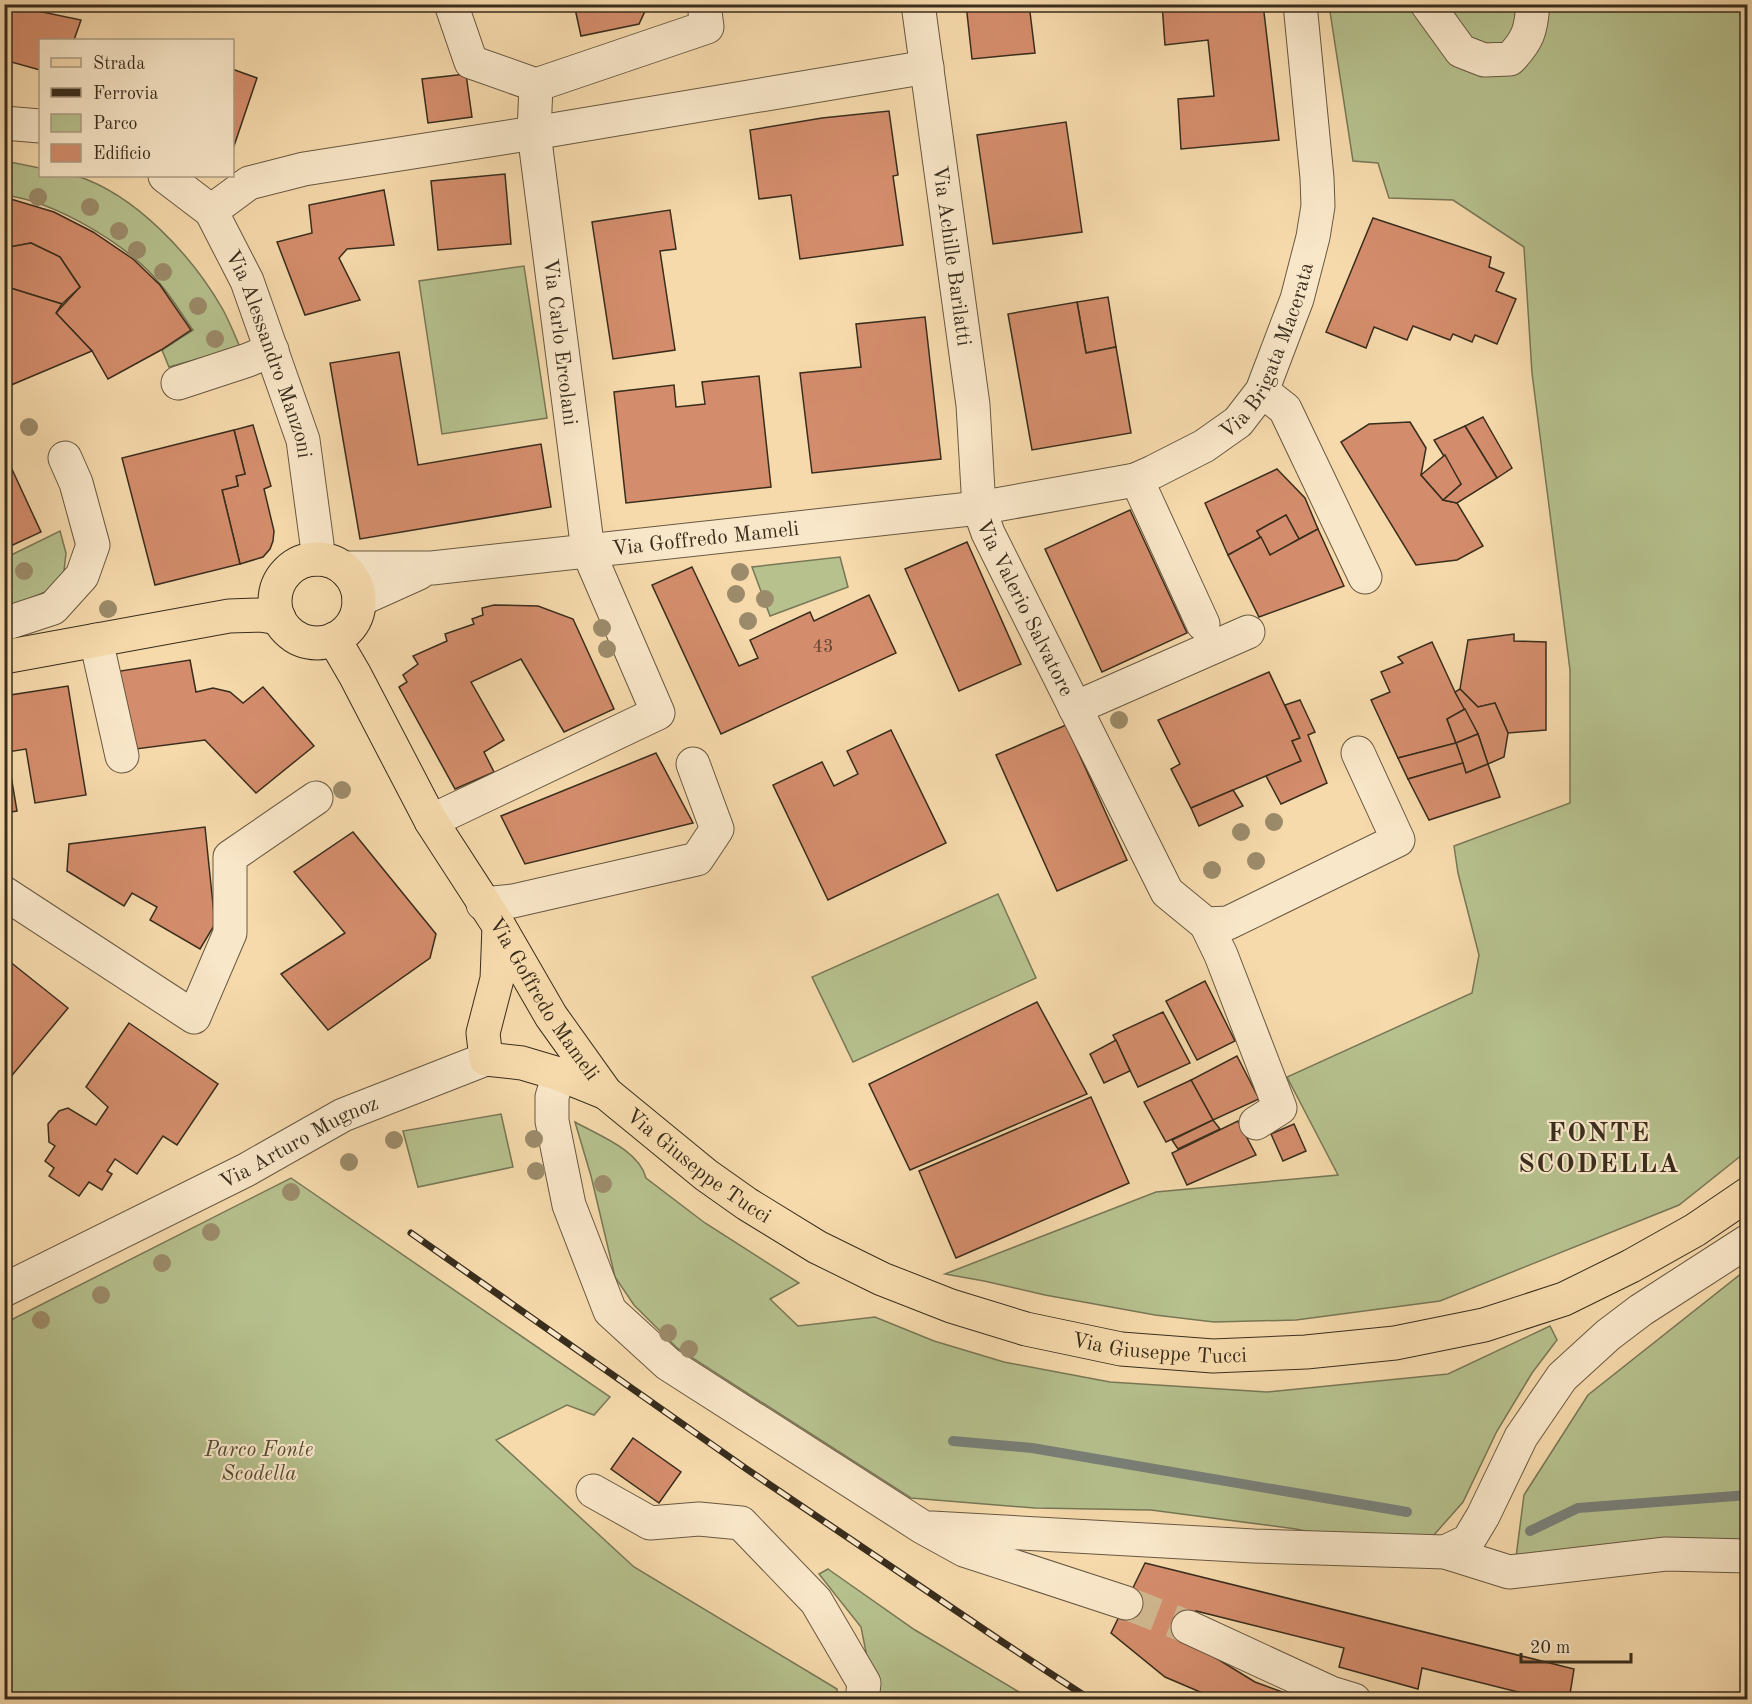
<svg xmlns="http://www.w3.org/2000/svg" width="1752" height="1704" font-family="'Old Standard TT',serif">
  <style>
    .green { fill: #b6c18e; stroke: #787756; stroke-width: 1.5 }
    .lines { fill: none; stroke-linecap: round; stroke-linejoin: round }
    .stream { stroke: #798079; stroke-width: 10 }
    .building { fill: #d48d6c; stroke: #392d1d; stroke-width: 1.5 }
    .minor-tunnel { stroke: #d0b78f; stroke-width: 33; stroke-dasharray: 33 16; stroke-linecap: butt }
    .minor-casing { stroke: #685841; stroke-width: 35 }
    .major-casing { stroke: #392d1d; stroke-width: 35 }
    .minor { stroke: #f9e7c9; stroke-width: 33 }
    .major { stroke: #f6daac; stroke-width: 33 }
    .rail-casing { stroke: #392d1d; stroke-width: 7 }
    .rail { stroke: #f9e7c9; stroke-width: 4.5; stroke-dasharray: 14; stroke-linecap: butt }
    .tree { fill: #9c8b6a }
    .labels { text-anchor: middle; stroke-width: 4.5; stroke-linejoin: round; paint-order: stroke }
    .number-label { font-size: 18px; fill: #604531 }
    .street-label { font-size: 21px; fill: #392d1d; stroke: #f9e7c9 }
    .park-label { font-size: 21px; font-style: italic; fill: #524b34; stroke: #f9e7c9 }
    .district-label { font-size: 27px; font-weight: bold; letter-spacing: 1.5px; fill: #392d1d; stroke: #f9e7c9 }
  </style>
  <rect width="100%" height="100%" fill="#f6daac"/>
  <filter id="stains"><feTurbulence type="fractalNoise" baseFrequency=".00333" numOctaves="4"/><feColorMatrix values="0 0 0 0 .2 0 0 0 0 .09 0 0 0 0 .02 0 0 0 .5 -.17"/></filter>
  <radialGradient id="worn" r=".72"><stop offset=".6" stop-color="#630" stop-opacity="0"/><stop offset="1" stop-color="#630" stop-opacity=".3"/></radialGradient>
  <g class="green">
    <polygon points="1329,5 1410,5 1450,63 1487,75 1542,5 1747,5 1747,1151 1679,1205 1440,1301 1296,1320 1214,1322 1155,1315 1045,1295 984,1281 945,1274 1156,1192 1338,1175 1287,1077 1472,993 1479,955 1458,873 1454,846 1570,803 1570,670 1532,373 1524,247 1453,200 1389,198 1378,163 1353,161"/>
    <polygon points="1443,5 1517,5 1520,23 1502,48 1466,40"/>
    <path d="M5,161L40,168V176C52,176 67,173 77,176C136,195 192,256 222,308C229,320 234,334 240,347L169,367L162,350L193,330C182,315 173,299 161,285C129,245 56,202 5,195Z"/>
    <polygon points="524,266 547,418 442,434 419,281"/>
    <polygon points="60,531 66,553 64,571 55,588 6,608 5,604 5,558"/>
    <polygon points="840,557 848,587 770,616 752,567"/>
    <polygon points="998,894 1036,978 853,1062 812,977"/>
    <polygon points="501,1114 513,1167 418,1187 403,1131"/>
    <path d="M575,1122C598,1135 639,1150 646,1178L705,1223L799,1283L770,1299L798,1326L875,1317L934,1341L1004,1362L1110,1382L1267,1392L1448,1374L1550,1326L1557,1340L1532,1373L1497,1431L1463,1502L1433,1536L1356,1542L1296,1529L1151,1510L1035,1508L911,1498L677,1348L634,1305L615,1277L591,1176Z"/>
    <polygon points="291,1178 610,1397 594,1415 567,1405 496,1440 634,1567 837,1689 837,1699 5,1699 5,1323"/>
    <polygon points="1747,1269 1747,1541 1515,1565 1524,1495 1588,1395"/>
    <polygon points="828,1569 915,1630 1031,1699 873,1699 873,1687 861,1627 819,1574"/>
  </g>
  <g class="lines">
    <g class="stream">
      <polyline points="953,1441 1032,1448 1407,1512"/>
      <polyline points="1530,1531 1578,1508 1748,1495"/>
    </g>
  </g>
  <g class="building">
    <polygon points="4,4 81,20 74,40 40,40 40,70 4,60"/>
    <polygon points="574,4 646,4 647,7 639,24 581,36"/>
    <polygon points="966,4 1029,4 1035,53 972,59"/>
    <polygon points="1162,4 1263,4 1279,140 1181,149 1178,99 1214,96 1208,40 1165,45"/>
    <polygon points="232,69 257,78 234,146 232,146"/>
    <polygon points="466,74 472,117 428,123 422,79"/>
    <polygon points="889,111 898,175 893,176 903,245 800,259 791,195 759,199 750,130 822,118"/>
    <polygon points="1066,122 1082,232 993,244 977,135"/>
    <polygon points="505,174 511,244 438,250 431,181"/>
    <polygon points="384,190 394,245 347,249 339,258 360,300 305,315 277,242 312,233 309,205"/>
    <polygon points="4,197 54,212 93,232 133,259 160,285 191,330 161,350 108,379 92,351 56,313 80,287 60,257 31,243 4,248"/>
    <polygon points="670,210 676,249 660,251 675,350 613,359 592,222"/>
    <polygon points="1373,218 1491,257 1489,267 1504,273 1496,291 1516,299 1497,344 1475,335 1472,342 1453,334 1450,340 1413,326 1407,340 1374,327 1366,348 1326,332"/>
    <polygon points="31,243 60,257 80,287 62,304 4,286 4,248"/>
    <polygon points="4,286 62,304 56,313 92,351 4,388"/>
    <polygon points="1108,297 1116,347 1086,353 1077,302"/>
    <polygon points="1077,302 1086,353 1116,347 1131,433 1032,450 1008,314"/>
    <polygon points="925,317 941,459 812,473 800,373 861,367 856,324"/>
    <polygon points="399,352 418,465 541,444 551,507 360,539 330,363"/>
    <polygon points="759,376 771,487 626,503 614,392 674,385 676,407 705,404 702,382"/>
    <polygon points="1483,417 1512,468 1497,478 1465,426"/>
    <polygon points="1410,422 1426,448 1421,475 1443,500 1457,503 1483,546 1457,560 1416,565 1341,442 1369,424"/>
    <polygon points="253,425 271,486 264,489 274,531 273,541 270,549 263,557 240,564 222,490 238,486 236,476 245,474 234,430"/>
    <polygon points="1465,426 1497,478 1457,503 1443,500 1461,484 1434,440"/>
    <polygon points="234,430 245,474 236,476 238,486 222,490 240,564 155,585 122,458"/>
    <polygon points="4,452 41,532 4,549"/>
    <polygon points="1445,455 1461,484 1443,500 1421,475"/>
    <polygon points="1277,469 1305,498 1318,529 1299,539 1286,515 1257,531 1261,537 1228,555 1205,503"/>
    <polygon points="1130,510 1187,633 1102,672 1045,549"/>
    <polygon points="1286,515 1299,539 1270,555 1257,531"/>
    <polygon points="1318,529 1344,586 1259,617 1228,555 1261,537 1270,555"/>
    <polygon points="967,542 1021,664 959,691 905,569"/>
    <polygon points="692,567 739,666 758,658 750,640 810,612 814,621 869,595 896,653 721,734 652,585"/>
    <polygon points="494,605 538,606 573,619 614,709 564,732 521,659 471,682 504,740 484,752 494,772 455,789 399,687 407,682 403,675 418,664 413,656 447,641 445,634 474,624 472,619 483,615 482,608"/>
    <polygon points="1514,634 1514,641 1546,642 1546,730 1508,733 1495,703 1478,707 1460,689 1468,640"/>
    <polygon points="1432,642 1455,692 1465,709 1447,719 1456,743 1398,758 1371,700 1390,692 1381,672 1403,663 1398,657"/>
    <polygon points="190,660 196,692 213,688 230,692 243,703 263,687 314,746 256,793 205,740 128,750 114,672"/>
    <polygon points="1269,672 1300,738 1292,741 1301,761 1191,808 1171,769 1180,764 1158,720"/>
    <polygon points="68,686 86,795 35,803 26,749 7,752 17,811 4,813 4,696"/>
    <polygon points="1460,689 1478,707 1495,703 1508,733 1504,757 1488,764 1478,734 1455,692"/>
    <polygon points="1300,700 1315,732 1308,735 1327,783 1281,804 1266,776 1301,761 1292,741 1300,738 1285,705"/>
    <polygon points="1465,709 1478,734 1456,743 1447,719"/>
    <polygon points="1066,725 1127,860 1057,891 996,755"/>
    <polygon points="891,730 946,843 828,900 773,785 822,762 834,786 858,774 847,751"/>
    <polygon points="1478,734 1488,764 1466,773 1456,743"/>
    <polygon points="1456,743 1463,763 1408,779 1398,758"/>
    <polygon points="656,753 693,823 525,864 501,816"/>
    <polygon points="1463,763 1466,773 1488,764 1500,797 1429,820 1408,779"/>
    <polygon points="1233,790 1243,806 1199,826 1191,808"/>
    <polygon points="205,827 215,924 200,949 150,920 157,907 132,893 124,906 67,871 69,844"/>
    <polygon points="353,832 436,934 430,958 328,1030 281,974 345,933 294,872"/>
    <polygon points="4,957 68,1008 4,1085"/>
    <polygon points="1205,981 1235,1041 1197,1060 1166,1001"/>
    <polygon points="1037,1002 1087,1094 910,1170 869,1084"/>
    <polygon points="1163,1012 1190,1063 1138,1087 1113,1035"/>
    <polygon points="129,1023 218,1084 177,1145 163,1136 137,1174 115,1159 107,1171 112,1174 102,1190 89,1182 79,1196 49,1176 54,1168 45,1161 55,1146 49,1142 48,1124 59,1111 68,1108 96,1125 108,1107 86,1087"/>
    <polygon points="1116,1040 1130,1071 1104,1083 1090,1054"/>
    <polygon points="1237,1056 1259,1099 1213,1120 1191,1080"/>
    <polygon points="1191,1080 1213,1120 1166,1142 1144,1102"/>
    <polygon points="1091,1097 1129,1183 956,1258 919,1171"/>
    <polygon points="1213,1120 1220,1129 1178,1149 1172,1140"/>
    <polygon points="1238,1121 1256,1155 1187,1185 1172,1153"/>
    <polygon points="1294,1124 1306,1151 1283,1161 1271,1134"/>
    <polygon points="633,1438 681,1472 659,1503 611,1469"/>
    <polygon points="1145,1563 1574,1669 1569,1700 1550,1700 1422,1668 1418,1689 1339,1667 1344,1648 1196,1611 1183,1638 1255,1682 1304,1700 1219,1700 1165,1677 1111,1633"/>
  </g>
  <g class="lines">
    <polyline class="minor-tunnel" points="1126,1603 1188,1627"/>
    <defs>
      <g id="minor">
        <polyline points="451,4 471,62 536,85 707,27 704,4"/>
        <path id="s1" d="M918,4L973,405L979,508L988,533L1167,892L1206,924L1228,923L1398,840L1358,753"/>
        <path d="M1427,4L1461,51L1484,60L1510,59C1528,40 1531,31 1533,4"/>
        <polyline points="4,123 40,126"/>
        <path id="s2" d="M165,176L211,211L247,281L303,440L317,544L316,559"/>
        <polyline points="211,211 249,183 304,169 534,133 927,67"/>
        <polyline points="178,383 248,360 272,350"/>
        <polyline points="1262,391 1285,409 1365,577"/>
        <polyline points="1135,480 1142,491 1203,624"/>
        <path id="s3" d="M343,568H432L979,508L1135,480L1153,472L1204,446L1238,422L1262,391L1297,299L1313,237L1318,206L1317,178L1300,4"/>
        <polyline points="359,600 419,573"/>
        <polyline points="4,624 53,608 82,576 93,545 76,483 65,458"/>
        <polyline points="96,640 122,756"/>
        <polyline points="1075,708 1248,632"/>
        <polyline points="431,821 658,713 588,551 534,133 536,85"/>
        <polyline points="4,893 194,1017 230,933 230,857 316,798"/>
        <polyline points="483,904 513,901 697,859 717,829 693,764"/>
        <polyline points="1206,924 1221,955 1280,1108 1256,1123"/>
        <polyline points="559,1074 552,1097 552,1121 569,1205 610,1311 668,1364 924,1528 964,1550 1126,1603"/>
        <path id="s4" d="M4,1290L246,1170L343,1115L486,1059"/>
        <polyline points="593,1491 650,1523 699,1519 741,1523 816,1601 864,1683 862,1700"/>
        <polyline points="932,1528 1254,1546 1445,1552 1509,1572 1666,1554 1748,1556"/>
        <polyline points="1445,1552 1468,1541 1483,1516 1521,1437 1562,1377 1608,1335 1641,1310 1748,1241"/>
        <polyline points="1188,1627 1331,1693 1354,1700"/>
      </g>
      <g id="major">
        <circle cx="317" cy="601" r="42"/>
        <path id="s5" d="M334,639L355,675L431,821L499,926L551,1016L606,1093L706,1175L747,1204L817,1247L882,1279L951,1306L1026,1329L1121,1349L1213,1356L1306,1352L1395,1343L1484,1325L1564,1299L1631,1266L1695,1230L1748,1194"/>
        <polyline points="4,657 229,616 260,615 279,618"/>
        <polyline points="499,926 497,979 483,1033 486,1059 522,1063 559,1074 606,1093"/>
      </g>
    </defs>
    <use href="#minor" class="minor-casing"/>
    <use href="#major" class="major-casing"/>
    <use href="#minor" class="minor"/>
    <use href="#major" class="major"/>
    <defs>
      <polyline id="rail" points="411,1233 748,1470 1001,1641 1091,1700"/>
    </defs>
    <use href="#rail" class="rail-casing"/>
    <use href="#rail" class="rail"/>
  </g>
  <g class="tree">
    <circle cx="38" cy="197" r="9"/>
    <circle cx="90" cy="207" r="9"/>
    <circle cx="119" cy="231" r="9"/>
    <circle cx="137" cy="250" r="9"/>
    <circle cx="163" cy="272" r="9"/>
    <circle cx="198" cy="306" r="9"/>
    <circle cx="215" cy="339" r="9"/>
    <circle cx="29" cy="427" r="9"/>
    <circle cx="24" cy="571" r="9"/>
    <circle cx="740" cy="572" r="9"/>
    <circle cx="736" cy="594" r="9"/>
    <circle cx="765" cy="599" r="9"/>
    <circle cx="108" cy="609" r="9"/>
    <circle cx="748" cy="621" r="9"/>
    <circle cx="602" cy="628" r="9"/>
    <circle cx="607" cy="649" r="9"/>
    <circle cx="1119" cy="720" r="9"/>
    <circle cx="342" cy="790" r="9"/>
    <circle cx="1274" cy="822" r="9"/>
    <circle cx="1241" cy="832" r="9"/>
    <circle cx="1256" cy="861" r="9"/>
    <circle cx="1212" cy="870" r="9"/>
    <circle cx="534" cy="1139" r="9"/>
    <circle cx="394" cy="1140" r="9"/>
    <circle cx="349" cy="1162" r="9"/>
    <circle cx="536" cy="1171" r="9"/>
    <circle cx="603" cy="1184" r="9"/>
    <circle cx="291" cy="1192" r="9"/>
    <circle cx="211" cy="1232" r="9"/>
    <circle cx="162" cy="1263" r="9"/>
    <circle cx="101" cy="1295" r="9"/>
    <circle cx="41" cy="1320" r="9"/>
    <circle cx="668" cy="1333" r="9"/>
    <circle cx="689" cy="1349" r="9"/>
  </g>
  <g class="labels">
    <g class="number-label">
      <text x="823" y="652">43</text>
    </g>
    <g class="street-label">
      <text dy="7" stroke="none"><textPath href="#s1" startOffset="254">Via Achille Barilatti</textPath></text>
      <text transform="translate(561 342) rotate(83)" y="7">Via Carlo Ercolani</text>
      <text dy="7" stroke="none"><textPath href="#s3" startOffset="994">Via Brigata Macerata</textPath></text>
      <text dy="7" stroke="none"><textPath href="#s2" startOffset="213">Via Alessandro Manzoni</textPath></text>
      <text dy="7" stroke="none"><textPath href="#s3" startOffset="364">Via Goffredo Mameli</textPath></text>
      <text dy="7" stroke="none"><textPath href="#s1" startOffset="618">Via Valerio Salvatore</textPath></text>
      <text dy="7" stroke="none"><textPath href="#s5" startOffset="417">Via Goffredo Mameli</textPath></text>
      <text dy="7" stroke="none"><textPath href="#s4" startOffset="330">Via Arturo Mugnoz</textPath></text>
      <text dy="7" stroke="none"><textPath href="#s5" startOffset="648">Via Giuseppe Tucci</textPath></text>
      <text dy="7" stroke="none"><textPath href="#s5" startOffset="1152">Via Giuseppe Tucci</textPath></text>
    </g>
    <g class="park-label">
      <text x="259" y="1456">Parco Fonte<tspan x="259" dy="24">Scodella</tspan></text>
    </g>
    <g class="district-label">
      <text x="1599" y="1141">FONTE<tspan x="1599" dy="31">SCODELLA</tspan></text>
    </g>
  </g>
  <rect width="1752" height="1704" fill="none" stroke="#f6daac" stroke-width="24"/>
  <rect x="6" y="6" width="1740" height="1692" fill="none" stroke="#392d1d" stroke-width="3"/>
  <rect x="12" y="12" width="1728" height="1680" fill="none" stroke="#392d1d" stroke-width="1.5"/>
  <rect x="39" y="39" width="195" height="138" fill="#f9e7c9" stroke="#ac9d84" stroke-width="1.5"/>
  <rect x="51" y="58" width="30" height="9" fill="#f6daac" stroke="#ac9d84" stroke-width="1.5"/>
  <text x="93" y="69" font-size="18" fill="#392d1d">Strada</text>
  <rect x="51" y="88" width="30" height="9" fill="#392d1d" stroke="#ac9d84" stroke-width="1.5"/>
  <text x="93" y="99" font-size="18" fill="#392d1d">Ferrovia</text>
  <rect x="51" y="114" width="30" height="18" fill="#b6c18e" stroke="#ac9d84" stroke-width="1.5"/>
  <text x="93" y="129" font-size="18" fill="#392d1d">Parco</text>
  <rect x="51" y="144" width="30" height="18" fill="#d48d6c" stroke="#ac9d84" stroke-width="1.5"/>
  <text x="93" y="159" font-size="18" fill="#392d1d">Edificio</text>
  <path d="M1521 1653v9h110v-9" fill="none" stroke="#392d1d" stroke-width="3"/>
  <text x="1530" y="1653" font-size="18" fill="#392d1d" stroke="#f9e7c9" stroke-width="4.5" paint-order="stroke">20 m</text>
  <rect width="100%" height="100%" filter="url(#stains)"/>
  <rect width="100%" height="100%" fill="url(#worn)"/>
</svg>
